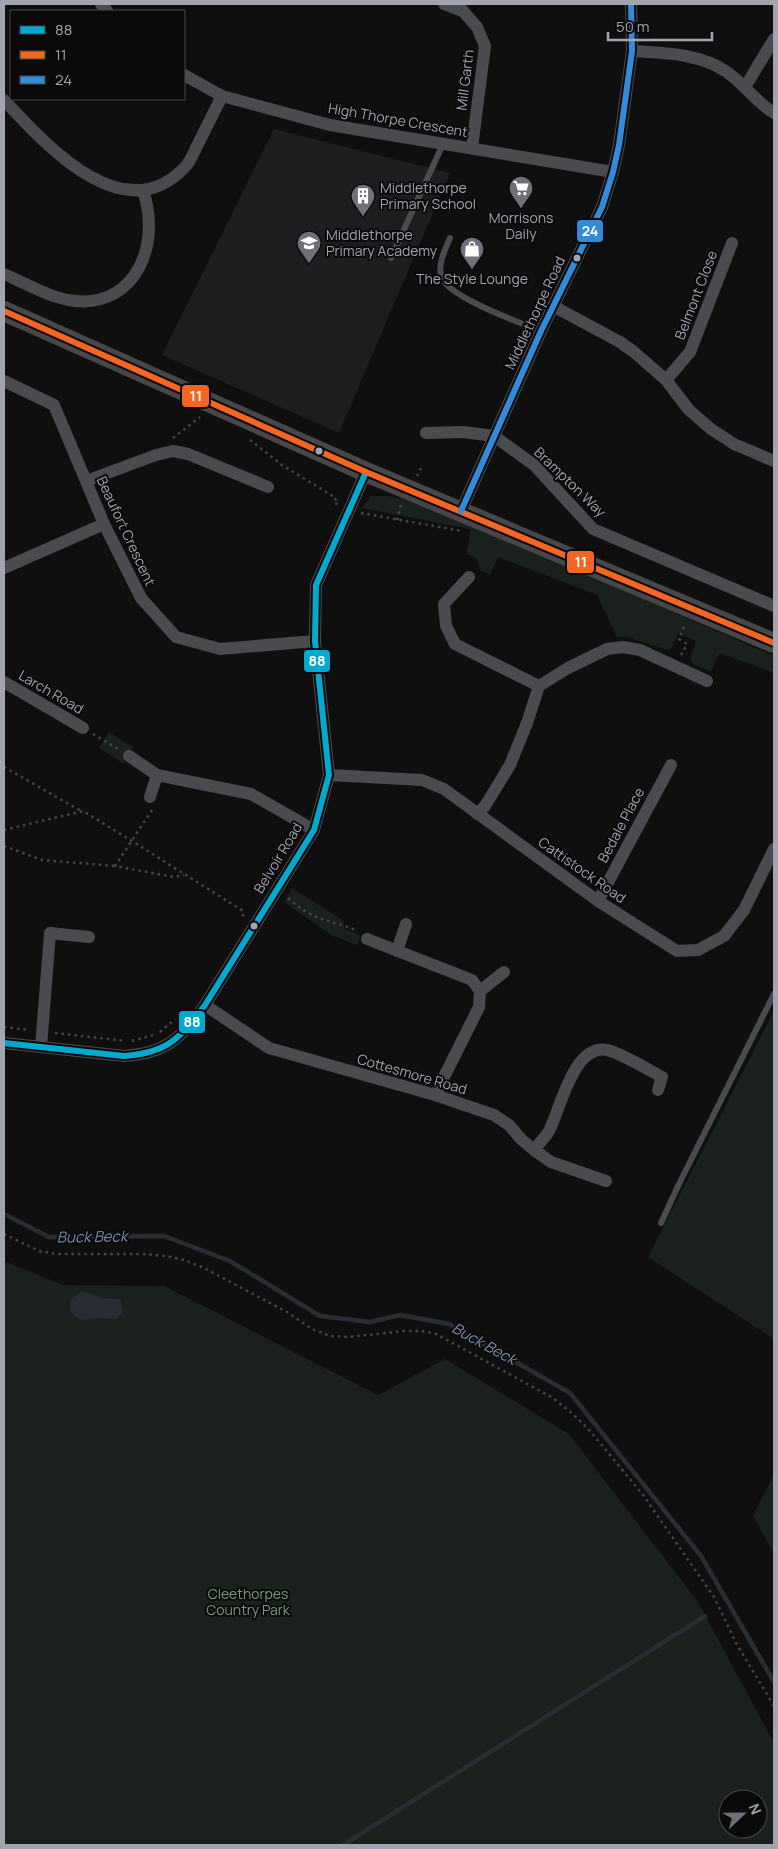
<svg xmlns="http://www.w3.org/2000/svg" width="778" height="1849" font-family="Manrope,sans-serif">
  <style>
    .built { fill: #1d1c1e }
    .green { fill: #1a201c; fill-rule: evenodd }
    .water { fill: #282d34 }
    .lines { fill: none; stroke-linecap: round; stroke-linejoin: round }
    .stream { stroke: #282d34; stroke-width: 4.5 }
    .path { stroke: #46464a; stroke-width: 2.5; stroke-dasharray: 2.5 4; stroke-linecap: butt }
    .service { stroke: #4a4b4f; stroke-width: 6 }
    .minor { stroke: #4a4b4f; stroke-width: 12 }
    .primary { stroke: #47474a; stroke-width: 20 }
    .bus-1-casing { stroke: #0b0a0b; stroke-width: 10 }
    .bus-2-casing { stroke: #0b0a0b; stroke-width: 10 }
    .bus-3-casing { stroke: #0b0a0b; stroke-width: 10 }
    .bus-1 { stroke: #00a9ce; stroke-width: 6 }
    .bus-2 { stroke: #f26522; stroke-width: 6 }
    .bus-3 { stroke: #338bd7; stroke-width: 6 }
    .bus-dot { fill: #a2a4b0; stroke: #0b0a0b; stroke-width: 2 }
    .labels { text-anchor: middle; stroke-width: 4; stroke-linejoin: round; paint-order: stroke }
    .street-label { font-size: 14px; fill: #a2a4b0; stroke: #0b0a0b }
    .poi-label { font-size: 14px; fill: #a2a4b0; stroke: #0b0a0b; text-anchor: start }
    .park-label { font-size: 14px; fill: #7a9a82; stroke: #0b0a0b }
    .water-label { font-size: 15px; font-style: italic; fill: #7b8ba9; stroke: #0b0a0b }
    .line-badge { stroke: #0b0a0b; stroke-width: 2 }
    .badge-label { font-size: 14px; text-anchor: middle; font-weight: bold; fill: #fff }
  </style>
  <rect width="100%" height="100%" fill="#100f10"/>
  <polygon class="built" points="274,129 450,173 339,433 162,355"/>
  <g class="green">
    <polygon points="371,496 386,496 420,502 774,656 774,673 720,653 711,671 693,664 690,659 696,641 678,633 672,648 667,650 623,636 617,637 597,595 498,557 490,575 480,570 476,558 467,554 470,529 362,508"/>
    <polygon points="109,732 133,747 123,763 99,748"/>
    <polygon points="292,888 344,921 344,929 360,935 357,945 331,935 284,902"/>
    <polygon points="774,1011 774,1339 648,1257"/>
    <path d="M4,1261L63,1285L164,1286L378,1395L445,1359L569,1434L698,1602L774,1743V1845H4ZM728,1799H758V1829H728Z"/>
    <polygon points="774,1475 774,1554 753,1515"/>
  </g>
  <polygon class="water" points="81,1292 88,1293 103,1298 120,1299 123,1312 116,1319 99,1318 81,1320 72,1314 70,1310 71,1299"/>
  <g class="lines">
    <g class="stream">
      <polyline points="4,1214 49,1237 164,1236 230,1261 320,1316 370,1322 400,1315 449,1324 570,1393 701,1556 774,1682"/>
      <polyline points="343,1845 705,1616"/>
    </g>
    <g class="path">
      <polyline points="173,438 200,417"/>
      <polyline points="250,440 282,465 336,498 334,503 338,504"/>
      <polyline points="417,476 422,466"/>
      <polyline points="361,513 462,531"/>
      <polyline points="397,520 401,504"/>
      <polyline points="681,655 687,644 679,639 685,624"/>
      <polyline points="93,734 118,749"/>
      <polyline points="4,767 81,811"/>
      <polyline points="152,810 115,866 174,877 184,875"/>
      <polyline points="4,830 83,811 132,841 243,911 243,918"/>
      <polyline points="4,846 42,860 115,866"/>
      <path d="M288,898C314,922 329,919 358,931"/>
      <polyline points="4,1027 30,1030"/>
      <polyline points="160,1032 175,1019"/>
      <polyline points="55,1033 126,1041"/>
      <polyline points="132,1041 153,1035"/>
      <polyline points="4,1234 39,1251 57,1254 143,1254 166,1256 184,1260 204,1268 287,1312 312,1329 330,1336 349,1337 403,1331 422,1331 436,1334 553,1398 573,1414 591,1432 643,1495 714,1597 736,1643 774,1706"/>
    </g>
    <g class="service">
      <path d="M450,238C445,250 438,263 441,276C445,296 521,323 541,331"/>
      <polyline points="391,258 443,144"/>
      <polyline points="661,1223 679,1184 774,994"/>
    </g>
    <g class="minor">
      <polyline points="101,4 107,11"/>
      <polyline points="444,4 463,11 477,27 485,46 472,148"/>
      <path d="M632,51C664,53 699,53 727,72C744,84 756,102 774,113"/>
      <polyline points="184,75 222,96 330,125 613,172"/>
      <polyline points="745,87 774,39"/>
      <path d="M4,100C46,145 124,232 185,167C191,161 194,151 198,144C206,128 214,112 222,96"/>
      <path d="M4,274C25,283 52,299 75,301C138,307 161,241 143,191"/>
      <polyline points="553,306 620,342 634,352 666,380 689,410 711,429 734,444 774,461"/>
      <polyline points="666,380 690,352 732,243"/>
      <polyline points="4,381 54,405 104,524 141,598 176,637 220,649 315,641"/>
      <polyline points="426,433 463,432 494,436 534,465 593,529 774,606"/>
      <polyline points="86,481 156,455 173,451 188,454 268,487"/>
      <polyline points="461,511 541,331 602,207 613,172 619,145 632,51 631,4"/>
      <polyline points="4,568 104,524"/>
      <polyline points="469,577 444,604 446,626 455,644 539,686"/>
      <polyline points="4,682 83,728"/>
      <polyline points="129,756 157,775 251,794 314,830"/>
      <polyline points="329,775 422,780 444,789 598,901 677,951 698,950 724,936 744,910 774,849"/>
      <polyline points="150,797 157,775"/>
      <polyline points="477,814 485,806 510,765 527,723 539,686 568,668 607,649 623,647 640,650 707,681"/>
      <polyline points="598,901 671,765"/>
      <polyline points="367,939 472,980 480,991 479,1007 435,1095"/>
      <polyline points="397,951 406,924"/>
      <polyline points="480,991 504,972"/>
      <polyline points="205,1005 269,1048 435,1095 494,1115 509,1125 521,1139 534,1150 551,1162 606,1181"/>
      <path d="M4,1043L124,1056C168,1053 180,1038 205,1005L314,830L329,775L315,641L316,585L366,472"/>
      <polyline points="41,1047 50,933 89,937"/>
      <path d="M534,1150C539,1143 547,1136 550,1129C561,1106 574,1044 607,1050C619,1052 649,1070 662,1077L658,1090"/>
    </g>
    <polyline class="primary" points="4,311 366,472 774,643"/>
    <defs>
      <path id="bus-1" d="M4,1043L124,1056C168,1053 180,1038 205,1005L314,830L329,775L315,641L316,585L366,472"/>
      <polyline id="bus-2" points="4,311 366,472 774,643"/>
      <polyline id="bus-3" points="461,511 541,331 602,207 613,172 619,145 632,51 631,4"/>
    </defs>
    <use href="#bus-1" class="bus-1-casing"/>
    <use href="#bus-2" class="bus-2-casing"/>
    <use href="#bus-3" class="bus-3-casing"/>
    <use href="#bus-1" class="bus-1"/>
    <use href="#bus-2" class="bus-2"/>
    <use href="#bus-3" class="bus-3"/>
  </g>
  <defs>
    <symbol id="supermarket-pin" viewBox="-11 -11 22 30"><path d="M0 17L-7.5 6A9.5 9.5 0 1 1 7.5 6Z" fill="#6f7078" stroke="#0b0a0b"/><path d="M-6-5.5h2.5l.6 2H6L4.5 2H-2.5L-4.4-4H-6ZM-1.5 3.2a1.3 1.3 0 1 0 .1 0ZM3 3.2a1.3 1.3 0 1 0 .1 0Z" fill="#fff"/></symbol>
    <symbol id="building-pin" viewBox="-11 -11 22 30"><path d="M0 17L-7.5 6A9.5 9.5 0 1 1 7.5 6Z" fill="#6f7078" stroke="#0b0a0b"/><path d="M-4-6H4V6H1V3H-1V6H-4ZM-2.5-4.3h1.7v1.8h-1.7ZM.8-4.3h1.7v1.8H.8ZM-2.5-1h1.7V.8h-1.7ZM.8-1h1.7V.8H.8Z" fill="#fff"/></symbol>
    <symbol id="school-pin" viewBox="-11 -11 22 30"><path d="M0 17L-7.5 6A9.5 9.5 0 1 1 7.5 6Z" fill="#6f7078" stroke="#0b0a0b"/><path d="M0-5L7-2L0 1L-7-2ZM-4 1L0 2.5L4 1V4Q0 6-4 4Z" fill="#fff"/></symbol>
    <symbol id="shop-pin" viewBox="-11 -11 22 30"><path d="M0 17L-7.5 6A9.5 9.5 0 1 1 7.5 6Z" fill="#6f7078" stroke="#0b0a0b"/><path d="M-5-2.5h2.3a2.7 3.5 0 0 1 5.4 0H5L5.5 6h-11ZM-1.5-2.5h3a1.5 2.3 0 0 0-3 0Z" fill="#fff"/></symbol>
  </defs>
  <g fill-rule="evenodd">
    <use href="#supermarket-pin" x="507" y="174" width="28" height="38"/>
    <use href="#building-pin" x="349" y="182" width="28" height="38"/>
    <use href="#school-pin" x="295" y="229" width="28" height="38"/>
    <use href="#shop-pin" x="458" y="235" width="28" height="38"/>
  </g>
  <g class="bus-dot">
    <circle cx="577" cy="258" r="4.5"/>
    <circle cx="319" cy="451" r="4.5"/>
    <circle cx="254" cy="926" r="4.5"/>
  </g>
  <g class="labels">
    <g class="street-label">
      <text transform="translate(465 80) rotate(-83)" y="5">Mill Garth</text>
      <text transform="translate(398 120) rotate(10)" y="5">High Thorpe Crescent</text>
      <text transform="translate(696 295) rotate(-69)" y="5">Belmont Close</text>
      <text transform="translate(535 313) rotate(-65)" y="5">Middlethorpe Road</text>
      <text transform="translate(570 482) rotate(44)" y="5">Brampton Way</text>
      <text transform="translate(126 531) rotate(65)" y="5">Beaufort Crescent</text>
      <text transform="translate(51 692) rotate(30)" y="5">Larch Road</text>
      <text transform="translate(621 825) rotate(-62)" y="5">Bedale Place</text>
      <text transform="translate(278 858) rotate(-59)" y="5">Belvoir Road</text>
      <text transform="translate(582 870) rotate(35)" y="5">Cattistock Road</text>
      <text transform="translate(412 1074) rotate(16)" y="5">Cottesmore Road</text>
    </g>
    <g class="poi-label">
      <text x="380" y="193">Middlethorpe<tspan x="380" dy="16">Primary School</tspan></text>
      <text x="521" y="223" text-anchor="middle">Morrisons<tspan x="521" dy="16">Daily</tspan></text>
      <text x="326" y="240">Middlethorpe<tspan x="326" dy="16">Primary Academy</tspan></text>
      <text x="472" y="284" text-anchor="middle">The Style Lounge</text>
    </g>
    <g class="park-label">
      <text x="248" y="1599">Cleethorpes<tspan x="248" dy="16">Country Park</tspan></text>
    </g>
    <g class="water-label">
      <text transform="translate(92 1237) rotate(-1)" y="5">Buck Beck</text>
      <text transform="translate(484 1344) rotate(29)" y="5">Buck Beck</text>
    </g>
  </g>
  <g class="line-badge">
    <rect x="576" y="219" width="28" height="24" rx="5" fill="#338bd7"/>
    <rect x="181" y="384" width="29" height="24" rx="5" fill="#f26522"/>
    <rect x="566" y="550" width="29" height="24" rx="5" fill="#f26522"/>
    <rect x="303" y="649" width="28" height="24" rx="5" fill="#00a9ce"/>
    <rect x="178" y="1010" width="28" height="24" rx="5" fill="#00a9ce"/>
  </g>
  <g class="badge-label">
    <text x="590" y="236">24</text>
    <text x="196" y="401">11</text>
    <text x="581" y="567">11</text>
    <text x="317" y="666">88</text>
    <text x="192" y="1027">88</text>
  </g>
  <rect width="778" height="1849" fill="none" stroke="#a2a4b0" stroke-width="10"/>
  <rect x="10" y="10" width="175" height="90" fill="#0b0a0b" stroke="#47484d"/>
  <rect x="20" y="26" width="25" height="8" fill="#00a9ce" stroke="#47484d"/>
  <text x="55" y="35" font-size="15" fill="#a2a4b0">88</text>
  <rect x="20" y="51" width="25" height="8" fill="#f26522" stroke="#47484d"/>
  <text x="55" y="60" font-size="15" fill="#a2a4b0">11</text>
  <rect x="20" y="76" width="25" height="8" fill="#338bd7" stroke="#47484d"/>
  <text x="55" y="85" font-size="15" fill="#a2a4b0">24</text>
  <g transform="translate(743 1814) rotate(68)"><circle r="24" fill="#0b0a0b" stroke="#47484d"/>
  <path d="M0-4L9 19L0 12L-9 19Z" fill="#6f7078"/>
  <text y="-8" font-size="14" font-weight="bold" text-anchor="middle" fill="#a2a4b0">N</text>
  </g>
  <path d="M608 32v8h104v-8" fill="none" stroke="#a2a4b0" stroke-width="2.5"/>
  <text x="616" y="32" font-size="15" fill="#a2a4b0" stroke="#0b0a0b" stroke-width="4" paint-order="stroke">50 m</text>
</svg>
